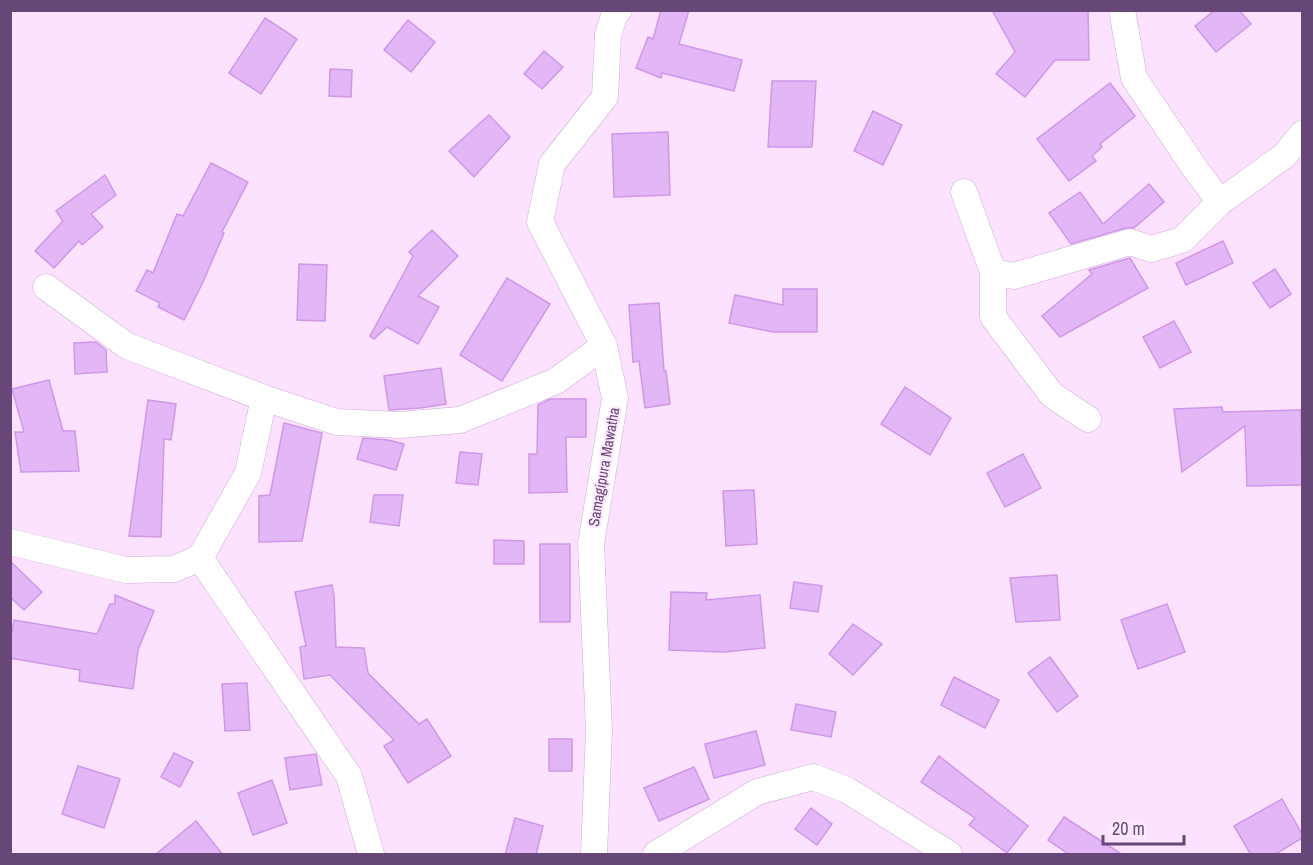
<svg xmlns="http://www.w3.org/2000/svg" width="1313" height="865" font-family="'Archivo Narrow',sans-serif">
  <style>
    .building { fill: #e3b7f6; stroke: #cf96ea; stroke-width: 1.5 }
    .lines { fill: none; stroke-linecap: round; stroke-linejoin: round }
    .street-casing { stroke: #cbadd5; stroke-width: 27 }
    .street { stroke: #fff; stroke-width: 26 }
    .labels { text-anchor: middle; stroke-width: 4.5; stroke-linejoin: round; paint-order: stroke }
    .street-label { font-size: 15px; fill: #674678; stroke: #fdeaff }
  </style>
  <rect width="100%" height="100%" fill="#fce2fe"/>
  <g class="building">
    <polygon points="661,10 689,10 679,44 742,60 734,91 662,73 661,78 636,68 648,37 653,39"/>
    <polygon points="992,10 1088,10 1089,60 1055,60 1025,97 996,74 1015,52"/>
    <polygon points="1215,10 1239,10 1251,24 1216,52 1195,26"/>
    <polygon points="265,18 297,39 261,94 229,73"/>
    <polygon points="408,20 435,42 411,72 384,50"/>
    <polygon points="544,51 563,67 542,89 524,74"/>
    <polygon points="330,69 352,70 351,97 329,96"/>
    <polygon points="772,81 816,81 812,147 768,147"/>
    <polygon points="1110,83 1135,116 1100,144 1102,147 1092,156 1096,161 1069,181 1037,139"/>
    <polygon points="873,111 902,125 883,165 854,151"/>
    <polygon points="489,115 510,137 474,177 449,151"/>
    <polygon points="668,132 670,195 614,197 612,134"/>
    <polygon points="211,163 248,182 222,232 224,233 203,282 184,320 158,307 160,303 136,291 147,270 153,273 177,214 183,216"/>
    <polygon points="105,175 116,195 91,214 103,227 82,245 79,241 54,268 35,251 63,221 56,211"/>
    <polygon points="1149,184 1164,202 1134,228 1126,228 1071,244 1049,213 1080,192 1103,224"/>
    <polygon points="432,230 458,256 418,296 439,307 418,344 387,327 374,339 370,336 413,256 409,252"/>
    <polygon points="1223,241 1233,263 1186,285 1176,263"/>
    <polygon points="1130,258 1148,288 1060,337 1042,316 1092,274 1089,270"/>
    <polygon points="299,264 327,265 325,321 297,320"/>
    <polygon points="1275,269 1291,294 1270,308 1253,283"/>
    <polygon points="507,278 550,304 502,381 460,355"/>
    <polygon points="783,289 817,289 817,332 773,332 729,323 735,295 783,305"/>
    <polygon points="659,303 664,371 666,371 670,404 645,408 639,361 633,362 629,305"/>
    <polygon points="1174,321 1191,352 1160,368 1143,337"/>
    <polygon points="96,342 106,350 107,372 75,374 74,343"/>
    <polygon points="441,368 446,404 420,408 389,410 384,376"/>
    <polygon points="49,380 63,431 75,431 79,471 21,472 15,432 24,432 12,389"/>
    <polygon points="905,387 951,418 930,455 881,424"/>
    <polygon points="550,399 586,399 586,437 566,437 567,492 529,493 529,454 537,454 538,405"/>
    <polygon points="148,400 176,404 171,440 164,439 161,537 129,536"/>
    <polygon points="1222,407 1223,412 1301,410 1302,485 1247,486 1245,426 1182,472 1174,409"/>
    <polygon points="284,423 322,433 302,541 259,542 259,496 270,495"/>
    <polygon points="363,438 388,440 404,444 396,470 357,459"/>
    <polygon points="460,452 482,454 478,485 456,483"/>
    <polygon points="1023,454 1041,488 1005,507 987,473"/>
    <polygon points="754,490 757,544 726,546 723,491"/>
    <polygon points="374,495 403,495 399,526 370,522"/>
    <polygon points="494,540 524,541 524,564 494,564"/>
    <rect x="540" y="544" width="30" height="78"/>
    <polygon points="10,561 42,592 24,610 10,597"/>
    <polygon points="1057,575 1060,620 1016,622 1010,578"/>
    <polygon points="794,582 822,586 818,612 790,608"/>
    <polygon points="332,585 334,596 336,647 364,648 368,673 419,724 427,719 451,756 408,783 384,746 394,740 330,675 304,679 300,647 306,646 295,592"/>
    <polygon points="671,592 707,593 706,600 760,595 765,648 724,652 669,650"/>
    <polygon points="115,595 154,611 138,650 133,689 79,681 80,670 10,658 10,642 14,620 97,634 110,604 115,604"/>
    <polygon points="1167,604 1185,652 1138,669 1121,620"/>
    <polygon points="853,624 882,644 853,675 829,654"/>
    <polygon points="1050,657 1078,696 1057,712 1028,673"/>
    <polygon points="954,677 999,700 985,728 941,705"/>
    <polygon points="247,683 250,730 225,731 222,684"/>
    <polygon points="796,704 836,712 831,737 791,730"/>
    <polygon points="756,731 765,765 714,778 705,744"/>
    <rect x="549" y="739" width="23" height="32"/>
    <polygon points="174,753 193,762 180,787 161,777"/>
    <polygon points="316,754 322,785 290,790 285,758"/>
    <polygon points="939,756 1028,826 1007,853 969,825 975,818 921,782"/>
    <polygon points="78,766 120,779 104,828 62,814"/>
    <polygon points="694,767 709,799 659,821 644,788"/>
    <polygon points="272,780 287,823 253,835 238,793"/>
    <polygon points="1282,799 1302,834 1302,838 1274,855 1251,855 1234,826"/>
    <polygon points="811,808 832,824 817,845 795,829"/>
    <polygon points="1064,817 1123,855 1070,855 1048,840"/>
    <polygon points="515,818 543,826 536,855 505,855"/>
    <polygon points="196,821 223,855 155,855"/>
  </g>
  <g class="lines">
    <defs>
      <g id="street">
        <polyline points="1122,10 1134,78 1196,170 1220,202"/>
        <polyline points="964,192 993,272 993,317 1052,395 1088,419"/>
        <polyline points="993,272 1014,276 1130,242 1151,249 1182,240 1220,202 1284,156 1302,134"/>
        <polyline points="46,287 127,346 264,398 337,422 399,425 460,420 556,381 604,346"/>
        <polyline points="10,542 126,570 174,569 200,558 248,473 264,398"/>
        <polyline points="200,558 349,776 371,854"/>
        <polyline points="594,854 599,730 591,544 615,398 604,346 540,222 552,164 605,97 608,35 614,16 619,10"/>
        <polyline points="656,854 757,792 813,777 847,790 949,854"/>
      </g>
    </defs>
    <use href="#street" class="street-casing"/>
    <use href="#street" class="street"/>
  </g>
  <g class="labels">
    <g class="street-label">
      <text transform="translate(604 467) rotate(-80)" y="5">Samagipura Mawatha</text>
    </g>
  </g>
  <rect width="1313" height="865" fill="none" stroke="#674678" stroke-width="24"/>
  <path d="M1103 835v9h81v-9" fill="none" stroke="#674678" stroke-width="3"/>
  <text x="1112" y="835" font-size="18" fill="#674678" stroke="#fdeaff" stroke-width="4.5" paint-order="stroke">20 m</text>
</svg>
